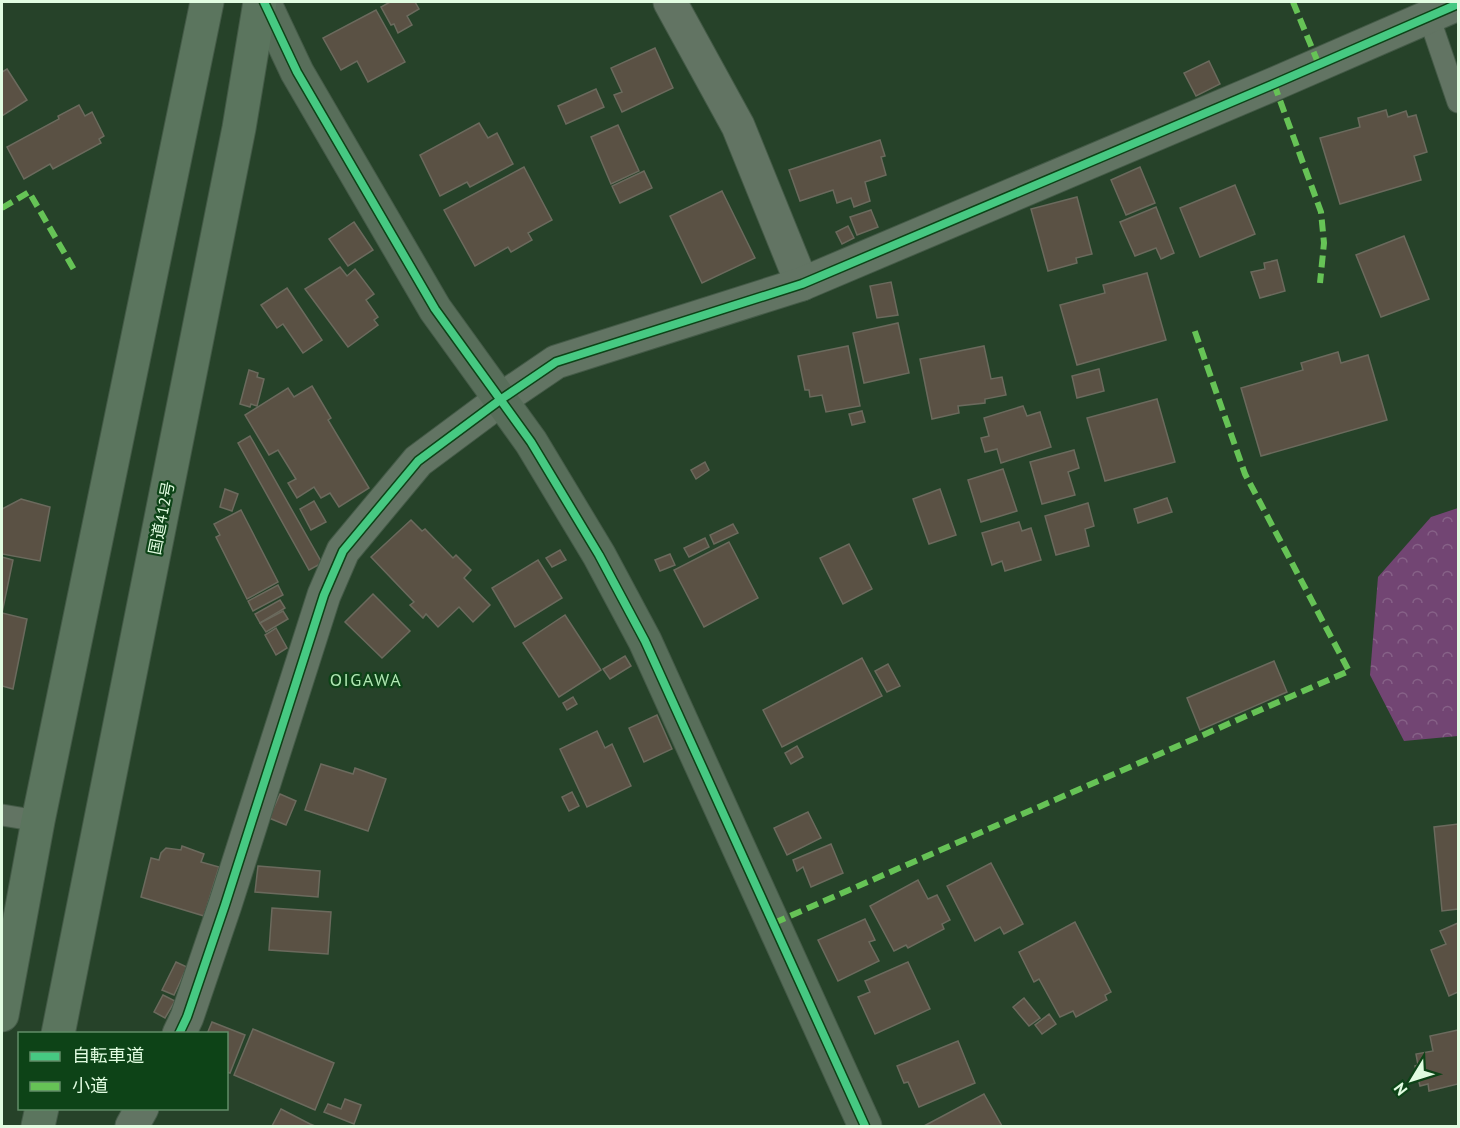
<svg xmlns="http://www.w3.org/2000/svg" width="1460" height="1128" font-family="'PT Sans','Noto Sans JP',sans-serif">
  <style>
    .forest { fill: url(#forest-crowns) }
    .building { fill: #5a5144; stroke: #6b6a5d; stroke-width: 1.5 }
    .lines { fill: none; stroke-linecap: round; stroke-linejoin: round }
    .lane-casing { stroke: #445a47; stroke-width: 23 }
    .street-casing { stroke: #445a47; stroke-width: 35 }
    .secondary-casing { stroke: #445a47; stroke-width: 35 }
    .highway-casing { stroke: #445a47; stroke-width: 35 }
    .lane { stroke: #627463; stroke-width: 21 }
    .street { stroke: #627463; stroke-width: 33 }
    .secondary { stroke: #586e5a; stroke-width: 33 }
    .highway { stroke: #5b755e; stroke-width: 33 }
    .quiet { stroke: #66c356; stroke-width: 6; stroke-dasharray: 12 6; stroke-linecap: butt }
    .cycleway-casing { stroke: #0d4317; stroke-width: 11 }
    .cycleway { stroke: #46c982; stroke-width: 8 }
    .labels { text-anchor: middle; stroke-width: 4.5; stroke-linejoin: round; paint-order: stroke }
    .street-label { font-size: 16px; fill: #e1fce1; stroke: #0d4317 }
    .neighbourhood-label { font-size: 18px; letter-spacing: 1.5px; fill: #b1e8b4; stroke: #0d4317 }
  </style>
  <defs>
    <pattern id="forest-crowns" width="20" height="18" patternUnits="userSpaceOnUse" patternTransform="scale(1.5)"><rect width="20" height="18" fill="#724573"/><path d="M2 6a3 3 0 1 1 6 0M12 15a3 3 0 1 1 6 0" fill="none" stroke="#866187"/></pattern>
  </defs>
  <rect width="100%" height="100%" fill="#264229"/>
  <polygon class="forest" points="1458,508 1458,736 1404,741 1370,675 1378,577 1431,517"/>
  <g class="building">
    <polygon points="390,2 415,2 419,9 407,16 412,25 398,33 394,24 391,25 381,7"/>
    <polygon points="376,10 405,62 368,82 357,61 341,70 323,38"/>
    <polygon points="655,48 673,88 622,112 614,95 622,92 611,68"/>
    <polygon points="1209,61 1220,84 1196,96 1184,73"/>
    <polygon points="7,69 27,100 2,116 2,72"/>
    <polygon points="596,89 604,107 566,124 558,106"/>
    <polygon points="79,105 85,116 92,112 104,136 99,139 101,143 53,169 50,164 24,179 7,147 59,119 58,116"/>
    <polygon points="1386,110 1388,117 1406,111 1408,117 1416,115 1427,152 1414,156 1421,180 1340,204 1320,138 1360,127 1358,118"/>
    <polygon points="479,123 488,138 497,133 513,164 470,187 467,182 440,196 420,155"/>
    <polygon points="618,125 639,171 611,184 591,137"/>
    <polygon points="880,140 885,156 881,157 886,175 865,182 870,201 854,207 851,198 837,203 833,190 800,201 789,170"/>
    <polygon points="524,167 552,220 528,233 532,240 511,252 508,247 475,266 444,210"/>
    <polygon points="1140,167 1155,203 1126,215 1111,180"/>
    <polygon points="644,171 652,188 620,203 612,186"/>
    <polygon points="1235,185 1255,234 1200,257 1180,208"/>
    <polygon points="722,191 755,258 702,283 670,216"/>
    <polygon points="1077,197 1092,254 1076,258 1077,263 1048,271 1031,209"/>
    <polygon points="1156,207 1174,253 1161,259 1156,248 1135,256 1120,222"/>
    <polygon points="871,210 878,227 857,235 850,217"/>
    <polygon points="354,222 373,250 348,266 329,239"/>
    <polygon points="848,226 854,238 842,244 836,232"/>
    <polygon points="1404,236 1429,299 1381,317 1356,255"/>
    <polygon points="1277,260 1285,291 1260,298 1251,272 1265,269 1264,263"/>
    <polygon points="340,267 347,276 355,269 374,294 366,300 378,317 374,320 378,325 348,347 305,289"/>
    <polygon points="1147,273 1166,340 1077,365 1060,305 1105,293 1103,285"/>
    <polygon points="891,282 898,315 877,318 870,286"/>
    <polygon points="287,288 322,340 303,353 283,324 277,328 261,305"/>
    <polygon points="898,323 909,373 864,383 853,333"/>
    <polygon points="848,346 860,406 826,412 822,395 810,397 809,390 805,390 798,356"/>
    <polygon points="984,346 991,379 1002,377 1006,395 985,399 985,403 958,406 959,413 932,419 920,359"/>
    <polygon points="1338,352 1341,363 1368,355 1387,420 1261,456 1241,388 1303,370 1301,363"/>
    <polygon points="1099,369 1104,391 1077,398 1072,376"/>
    <polygon points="249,370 258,373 257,377 264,379 257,406 251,404 250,407 240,404"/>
    <polygon points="312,386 331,418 328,420 369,488 339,507 330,493 321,498 314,487 297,498 288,483 296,479 278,450 269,455 245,415 288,388 294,397"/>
    <polygon points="1157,399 1175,462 1105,481 1087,418"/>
    <polygon points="1023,406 1027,416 1040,412 1051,447 1001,463 997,449 985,452 981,438 989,436 984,418"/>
    <polygon points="862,411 865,422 852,425 849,414"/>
    <polygon points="250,436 322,563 309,570 238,443"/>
    <polygon points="1074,450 1079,468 1068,472 1075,495 1042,504 1030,462"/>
    <polygon points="705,462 709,470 696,479 691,470"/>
    <polygon points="1003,469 1017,511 981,522 968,480"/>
    <polygon points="225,489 238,494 232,511 220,507"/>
    <polygon points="940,489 956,535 929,544 913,499"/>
    <polygon points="1167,498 1172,512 1138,523 1134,509"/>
    <polygon points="21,499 50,507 40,561 2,554 2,509"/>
    <polygon points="314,501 326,522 311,530 300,509"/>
    <polygon points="1088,503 1094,526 1085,529 1089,546 1056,555 1045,516"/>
    <polygon points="241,510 278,582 247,599 216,537 220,535 214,524"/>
    <polygon points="411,520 422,531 425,529 453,558 456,555 471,570 464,578 490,605 473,622 459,607 438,627 426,614 423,618 410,605 414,602 371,557"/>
    <polygon points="1019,522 1022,531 1031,528 1041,560 1005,571 1002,561 992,565 982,533"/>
    <polygon points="733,524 738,533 714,544 710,535"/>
    <polygon points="705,538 709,547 689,557 684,548"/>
    <polygon points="729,542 758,598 704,627 674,570"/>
    <polygon points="849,544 872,589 843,604 820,558"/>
    <polygon points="560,550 566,560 552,567 546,558"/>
    <polygon points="670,554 675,565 660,571 655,560"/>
    <polygon points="2,557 13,560 2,613 27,619 13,689 2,686"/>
    <polygon points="538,560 562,598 515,627 492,588"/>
    <polygon points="278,585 283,595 253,611 248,601"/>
    <polygon points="373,594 410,631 382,658 345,622"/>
    <polygon points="280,600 285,608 260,623 255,614"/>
    <polygon points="283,611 288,619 266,632 260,623"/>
    <polygon points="565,615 601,670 559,697 523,643"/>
    <polygon points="276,628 287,648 276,655 265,635"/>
    <polygon points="625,656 631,666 610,679 603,669"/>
    <polygon points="862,658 882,696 782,747 763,710"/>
    <polygon points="1274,661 1287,692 1200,730 1187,698"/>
    <polygon points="888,664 900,686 887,692 875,671"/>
    <polygon points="573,697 577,704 567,710 563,703"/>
    <polygon points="657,715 672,749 644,762 629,728"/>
    <polygon points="597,731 605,748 612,744 631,786 587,807 560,749"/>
    <polygon points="797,746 803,757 791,764 785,753"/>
    <polygon points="321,764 353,774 355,768 386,779 368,831 305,810"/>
    <polygon points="572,792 579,806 569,811 562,797"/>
    <polygon points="280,794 296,801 286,825 269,818"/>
    <polygon points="808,812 821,838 787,855 774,828"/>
    <polygon points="1458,824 1458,909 1442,911 1434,827"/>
    <polygon points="831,844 843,873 811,887 803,867 797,871 793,860"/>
    <polygon points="182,846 204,854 201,862 219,867 204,916 141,897 151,858 159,860 161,853 166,848 181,850"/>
    <polygon points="991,863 1023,924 1004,934 1000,927 975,941 947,886"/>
    <polygon points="258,866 320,871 318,897 255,892"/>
    <polygon points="918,880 928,899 937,895 950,920 942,924 944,929 908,948 906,945 894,951 870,906"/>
    <polygon points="272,908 331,912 328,954 269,950"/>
    <polygon points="865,919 875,940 869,942 879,961 838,981 818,940"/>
    <polygon points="1075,922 1111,992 1105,995 1107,1000 1076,1017 1073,1011 1060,1017 1039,979 1034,982 1019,952"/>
    <polygon points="1458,923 1458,992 1449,996 1431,950 1446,944 1440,931"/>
    <polygon points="176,962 187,967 174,995 162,990"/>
    <polygon points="908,962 930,1009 875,1034 858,997 870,992 865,981"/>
    <polygon points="163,995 175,1001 165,1018 154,1012"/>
    <polygon points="1024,998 1040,1018 1029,1026 1013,1007"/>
    <polygon points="1049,1014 1056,1024 1042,1034 1035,1025"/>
    <polygon points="212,1022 245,1035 230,1073 226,1072 226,1034 207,1034"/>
    <polygon points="253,1029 334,1063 315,1110 234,1075"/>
    <polygon points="1458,1030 1458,1084 1429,1091 1428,1084 1420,1086 1415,1066 1418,1065 1416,1054 1433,1051 1430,1036"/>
    <polygon points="958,1041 975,1083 919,1107 908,1082 904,1083 897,1066"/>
    <polygon points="984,1094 1002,1126 924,1126"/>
    <polygon points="345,1099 361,1105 354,1124 324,1112 328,1104 341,1109"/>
    <polygon points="281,1109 310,1124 315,1126 272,1126"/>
  </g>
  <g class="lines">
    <defs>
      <g id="lane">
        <polyline points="1429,17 1458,102"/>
        <polyline points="2,815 38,821"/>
      </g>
      <g id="street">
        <polyline points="670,2 738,126 802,284"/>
        <polyline points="179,1034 187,1017 225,905 324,595 343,551 418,461 500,400 556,362 802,284 1274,84 1458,4"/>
        <polyline points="132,1126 142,1108"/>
      </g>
      <polyline id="secondary" points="264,2 297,72 435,309 531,442 599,555 645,641 865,1126"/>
      <g id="highway">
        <polyline points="2,1015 38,821 207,2"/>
        <polyline points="58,1034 239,128 260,2"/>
        <polyline points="38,1126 42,1108"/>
      </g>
    </defs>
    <use href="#lane" class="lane-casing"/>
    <use href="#street" class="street-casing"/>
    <use href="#secondary" class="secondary-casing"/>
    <use href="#highway" class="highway-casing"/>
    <use href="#lane" class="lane"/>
    <use href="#street" class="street"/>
    <use href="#secondary" class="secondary"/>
    <use href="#highway" class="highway"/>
    <g class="quiet">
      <polyline points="1293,2 1319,65"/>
      <polyline points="1274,84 1321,212 1324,243 1320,283"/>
      <polyline points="2,208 29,192 76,273"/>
      <polyline points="774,923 1349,671 1245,474 1193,326"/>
    </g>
    <defs>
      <g id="cycleway">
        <polyline points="264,2 297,72 435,309 531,442 599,555 645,641 865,1126"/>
        <polyline points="179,1034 187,1017 225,905 324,595 343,551 418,461 500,400 556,362 802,284 1274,84 1458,4"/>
      </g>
    </defs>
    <use href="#cycleway" class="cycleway-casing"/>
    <use href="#cycleway" class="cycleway"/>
  </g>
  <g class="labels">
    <g class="street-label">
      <text transform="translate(161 518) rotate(-79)" y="6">国道412号</text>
    </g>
    <g class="neighbourhood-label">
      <text x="366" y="686">OIGAWA</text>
    </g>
  </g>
  <rect width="1460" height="1128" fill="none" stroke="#e1fce1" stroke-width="6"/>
  <rect x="18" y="1032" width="210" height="78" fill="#0d4317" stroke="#628d68" stroke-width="1.5"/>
  <rect x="30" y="1052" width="30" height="9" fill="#46c982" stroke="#628d68" stroke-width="1.5"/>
  <text x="72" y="1062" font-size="18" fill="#e1fce1">自転車道</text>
  <rect x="30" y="1082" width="30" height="9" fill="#66c356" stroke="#628d68" stroke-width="1.5"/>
  <text x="72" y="1092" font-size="18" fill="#e1fce1">小道</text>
  <g transform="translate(1412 1080) rotate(232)" stroke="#0d4317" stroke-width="4.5" paint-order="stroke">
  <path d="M0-4.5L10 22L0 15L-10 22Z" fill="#e1fce1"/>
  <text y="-9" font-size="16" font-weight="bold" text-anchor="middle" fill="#e1fce1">N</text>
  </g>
</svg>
